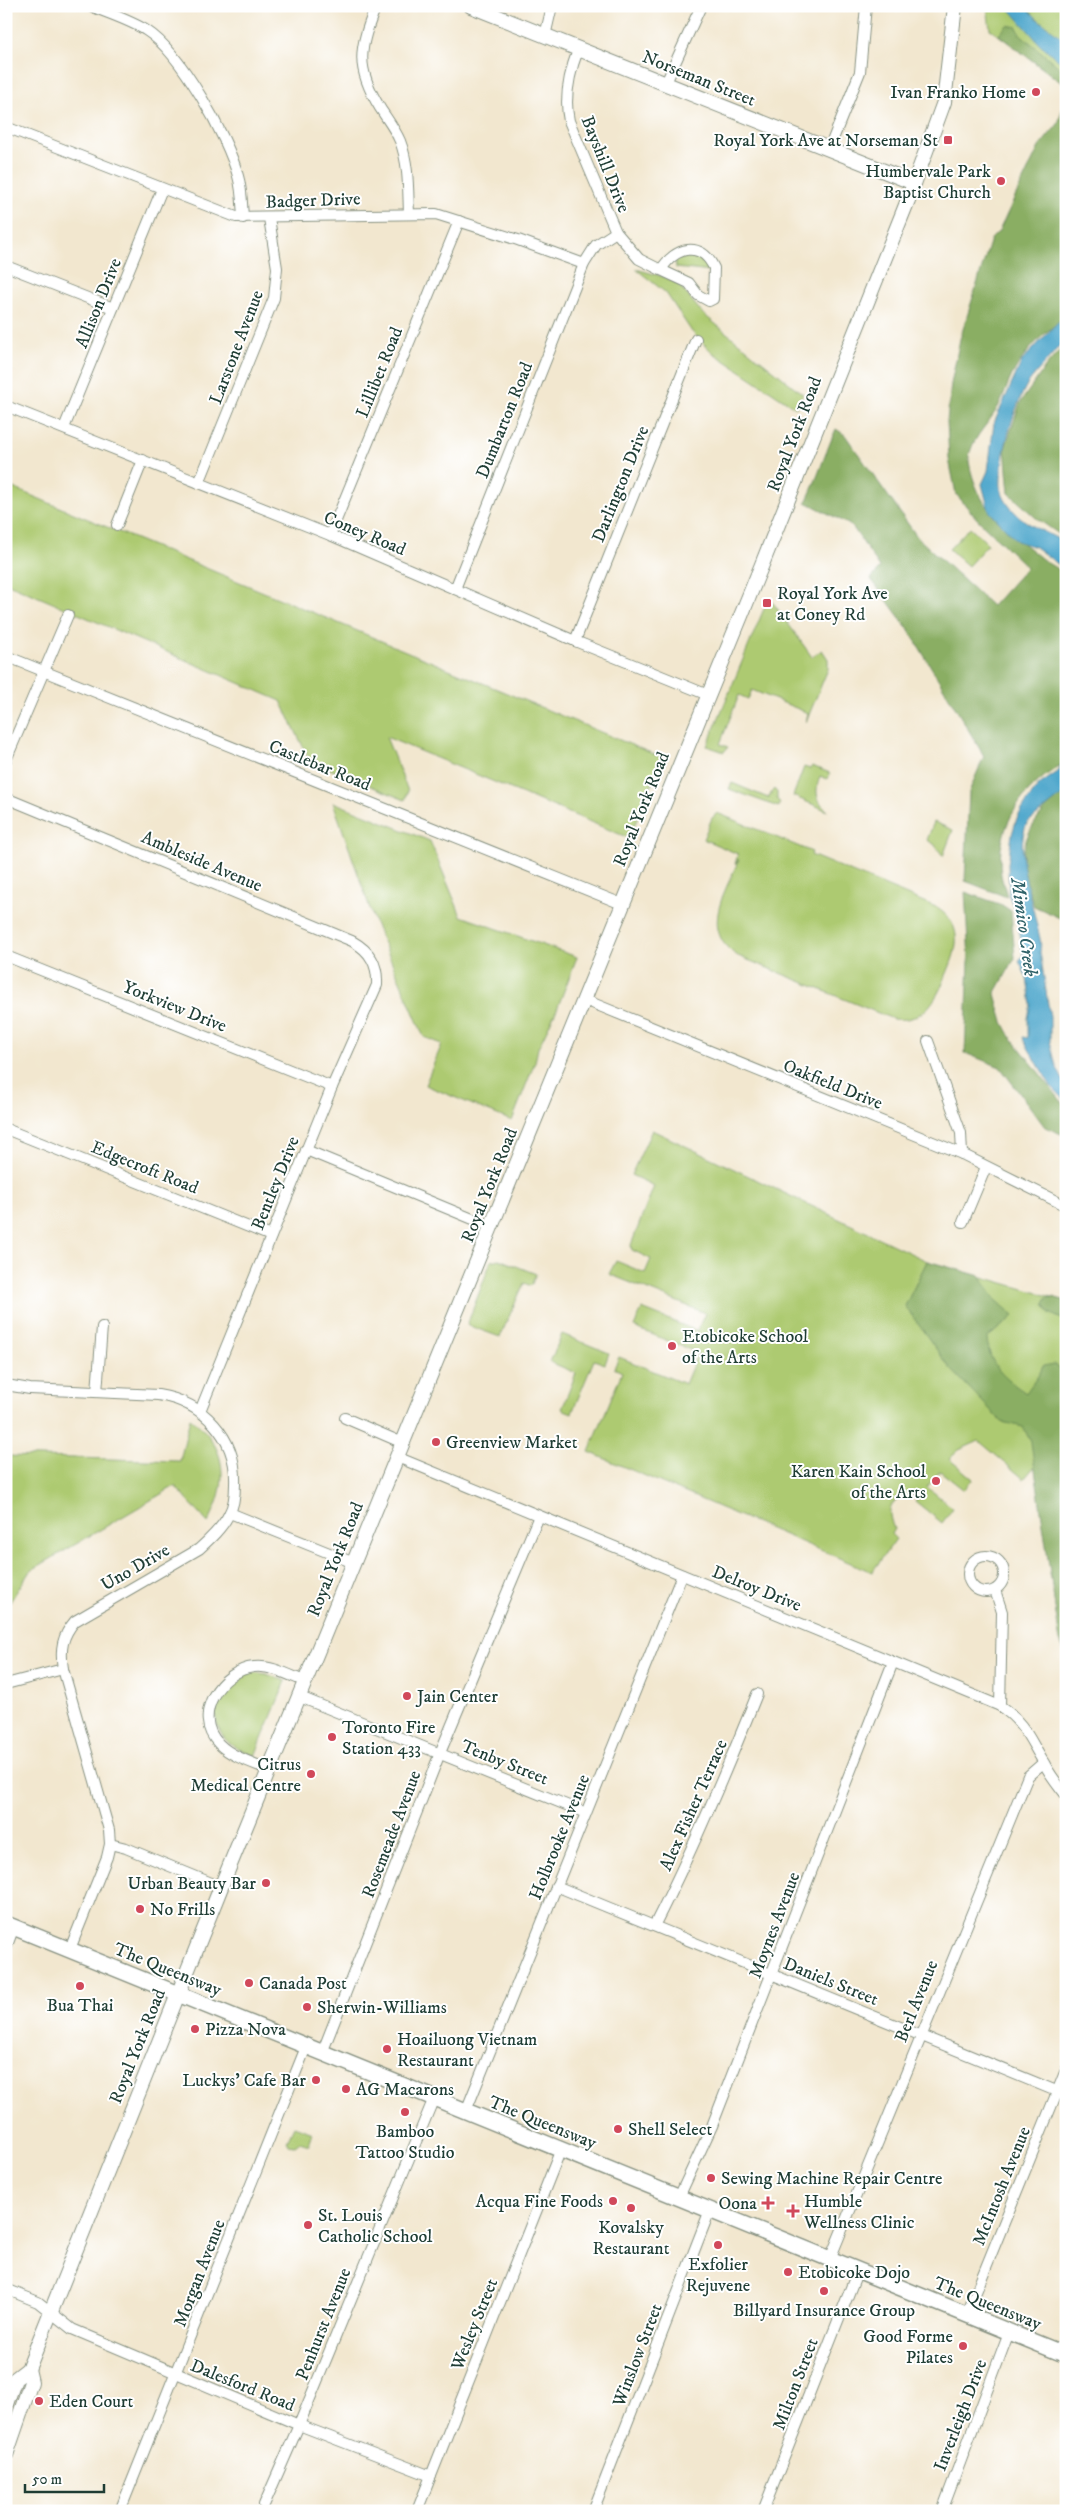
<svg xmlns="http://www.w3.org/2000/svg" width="1072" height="2517" font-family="'IM FELL DW Pica',serif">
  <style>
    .green { fill: #adca71; stroke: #668452 }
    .forest { fill: #8aae63; stroke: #54764c }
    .water { fill: #50a7cc; stroke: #387280 }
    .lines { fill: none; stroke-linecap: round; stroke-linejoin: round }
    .street-casing { stroke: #889282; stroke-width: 12 }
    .secondary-casing { stroke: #889282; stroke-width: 16 }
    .primary-casing { stroke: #889282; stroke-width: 18 }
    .street { stroke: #fff; stroke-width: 10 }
    .secondary { stroke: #fff; stroke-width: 14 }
    .primary { stroke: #fff; stroke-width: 15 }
    .poi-dot { fill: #d1495b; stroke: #fff; stroke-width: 2 }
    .labels { text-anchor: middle; stroke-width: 4; stroke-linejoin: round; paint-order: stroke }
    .street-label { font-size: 18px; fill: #1f3d34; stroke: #fff }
    .poi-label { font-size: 18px; fill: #1f3d34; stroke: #fff; text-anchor: start }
    .water-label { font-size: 19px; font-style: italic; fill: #306269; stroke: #fff }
  </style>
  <rect width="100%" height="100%" fill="#fff"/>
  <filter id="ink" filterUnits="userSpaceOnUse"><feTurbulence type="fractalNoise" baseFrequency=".02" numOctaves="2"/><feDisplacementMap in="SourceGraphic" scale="10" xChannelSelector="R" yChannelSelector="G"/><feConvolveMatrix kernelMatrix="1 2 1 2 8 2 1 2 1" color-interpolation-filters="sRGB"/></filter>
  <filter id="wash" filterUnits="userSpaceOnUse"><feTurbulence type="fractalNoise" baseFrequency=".0096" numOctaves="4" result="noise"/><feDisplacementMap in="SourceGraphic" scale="20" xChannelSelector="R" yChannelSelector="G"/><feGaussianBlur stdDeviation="1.12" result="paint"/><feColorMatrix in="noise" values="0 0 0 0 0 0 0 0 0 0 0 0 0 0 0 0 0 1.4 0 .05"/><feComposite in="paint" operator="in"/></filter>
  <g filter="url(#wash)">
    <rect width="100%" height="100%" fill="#f2e7cf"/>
    <g class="green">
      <polygon points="987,6 1066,6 1066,86 990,29"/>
      <polygon points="688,255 702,259 711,272 676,268 675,261"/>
      <polygon points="636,269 665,277 678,284 703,314 803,394 796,408 712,352 692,332 666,293"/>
      <polygon points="6,485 663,758 629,838 386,737 408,791 405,800 310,761 281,701 6,583"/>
      <polygon points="970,527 988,544 968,566 949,549"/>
      <polygon points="768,599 774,604 812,657 822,650 828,659 828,669 806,722 808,713 752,690 748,699 739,695 720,744 728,747 724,752 707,746"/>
      <path d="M812,766L830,773L827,779L820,776C815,791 815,800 828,811L793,796L804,767L810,769Z"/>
      <polygon points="732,783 768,798 774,789 777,792 777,799 780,803 778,807 729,789"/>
      <polygon points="333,802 430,841 461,916 577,957 557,1009 538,1048 535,1062 512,1121 425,1085 442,1044 424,1037 375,923"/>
      <path d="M717,813L812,852L811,855L936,907C966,927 957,950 945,978C935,1002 923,1023 893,1019L738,956C698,931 726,891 739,859L735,864L738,854L703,839L712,818Z"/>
      <polygon points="934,822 953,830 943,856 934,844 927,840"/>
      <path d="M652,1130L927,1261L1066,1301V1656L1060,1641L1035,1466L1024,1479L979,1441L959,1450L949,1459L973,1479L964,1490L940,1471L927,1487L953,1508L942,1523L915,1501L920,1494C895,1497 883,1502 894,1529L891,1534L896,1539L872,1572L589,1452L622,1372L614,1368L619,1357L685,1384L698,1353L634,1327L642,1309L697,1331L705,1313L609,1274L616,1261L645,1273L651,1259L632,1250L631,1245L654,1186L631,1175Z"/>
      <polygon points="499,1259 536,1274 531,1286 524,1283 500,1337 467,1325 491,1261"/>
      <polygon points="562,1334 609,1353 605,1364 594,1360 572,1413 562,1409 576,1373 550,1362"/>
      <path d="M190,1418C229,1447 229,1483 208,1523L175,1486L30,1571L6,1608V1456L180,1461Z"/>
      <path d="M254,1672L266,1674L286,1681L255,1756C244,1751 233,1748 225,1739C203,1713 222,1676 254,1672Z"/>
      <polygon points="294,2126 313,2133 309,2145 300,2142 295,2146 289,2145 287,2141"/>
    </g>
    <g class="forest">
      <polygon points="1007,25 1017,27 1020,34 1066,73 1066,86 999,35"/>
      <path d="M1066,96V317C1044,332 1025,351 1012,375C1007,385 1004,397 998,407C990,422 975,435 970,452C967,459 971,471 973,478C986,518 1011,533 1041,558C1048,565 1059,568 1066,575V762C1024,786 995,824 1001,875C1002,882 1006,889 1007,897L965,881L969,792L984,756L909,630L871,579L880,568L852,526L806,502C818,478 825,453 836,429L845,435L918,538L992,606L1027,567L978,520L956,494L949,459L947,421L951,384L960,339L991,239L999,231L1039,147L1058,124Z"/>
      <polygon points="1066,343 1066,539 1036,518 1009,493 1005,448 1020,403 1046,366"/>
      <path d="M1066,792V921L1034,906C1021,868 1015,845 1043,812C1049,805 1057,796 1066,792Z"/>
      <polygon points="965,892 1002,905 1011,911 1015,958 995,994 1003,1022 1011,1037 1066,1107 1066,1136 1045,1127 1000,1067 965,1053 969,960"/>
      <path d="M927,1261L980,1276L994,1298L1014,1316L987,1338C989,1366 1004,1378 1026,1393L1040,1373L1043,1366L1055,1364L1066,1373V1656L1060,1641L1031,1442L1023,1427L1002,1422L950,1368L905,1306Z"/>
      <polygon points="1053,1297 1066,1301 1066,1321 1049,1313 1044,1304 1047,1298"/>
    </g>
    <g class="water">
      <path d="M1007,6H1027C1035,21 1054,29 1066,42V67L1039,43Z"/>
      <path d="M1066,317C1066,323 1067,330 1066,336C1064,343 1034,374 1028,383C1013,408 999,460 1001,489C1002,495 1007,504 1012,509C1026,526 1047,532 1066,543V570L1035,547L1017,541L989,511L982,484L988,471L994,423L1022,361L1057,323Z"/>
      <path d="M1061,764H1066V792L1027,823C1014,851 1031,897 1037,926C1039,935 1042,942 1040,952L1050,1017V1041L1056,1066L1066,1086V1101L1051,1086L1024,1041L1023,1037L1028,1038V1018L1031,1004L1027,978L1019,961L1023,955L1017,914L1009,896L1008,864L1012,834L1017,818L1028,800L1039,785L1059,771Z"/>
    </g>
  </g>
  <g filter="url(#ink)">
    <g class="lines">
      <defs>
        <g id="street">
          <path d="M91,6C109,14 130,20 147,31C180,52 228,137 238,176C242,189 242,204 243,218"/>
          <path d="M376,6C359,49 355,67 380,108C387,119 395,129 400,141C409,164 408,190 409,214"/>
          <polyline points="545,36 552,6"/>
          <path d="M578,50C570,71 564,98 569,121L616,232L639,259L661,270C675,247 701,240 714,268L713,299L709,301L698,295L689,283L661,270"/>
          <polyline points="665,85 701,6"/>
          <polyline points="6,127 236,217 436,214 518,240 584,264"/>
          <polyline points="829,149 860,72 866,6"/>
          <polyline points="6,266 113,308"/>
          <polyline points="6,406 330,535 575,641 708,695"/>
          <polyline points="64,428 162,189"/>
          <polyline points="199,483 274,298 277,268 269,218"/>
          <polyline points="117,525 143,460"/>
          <polyline points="330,535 459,221"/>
          <polyline points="455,589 584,264 596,245 616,232"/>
          <polyline points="575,641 696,339"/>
          <polyline points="6,656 622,904"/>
          <polyline points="6,760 68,615"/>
          <path d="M6,798L352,941C370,951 378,964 377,985L332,1087L200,1411"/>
          <polyline points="6,956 332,1087"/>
          <polyline points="585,1000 962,1154 1066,1206"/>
          <polyline points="928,1041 961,1133 962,1154"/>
          <polyline points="6,1129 271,1236"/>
          <polyline points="306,1150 492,1227"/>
          <polyline points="963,1222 986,1167"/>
          <path d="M6,1385L30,1389L158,1395C203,1402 237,1437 235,1484C235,1494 234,1506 229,1514C223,1527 210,1539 199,1549L75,1621C62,1636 60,1649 63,1669L109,1830L110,1844L107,1857L70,1949"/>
          <polyline points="97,1392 102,1327"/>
          <polyline points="345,1418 403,1443"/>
          <path d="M397,1457L1000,1706C1025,1723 1029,1739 1044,1763C1050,1775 1058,1785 1066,1795"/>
          <polyline points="230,1513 354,1563"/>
          <circle cx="986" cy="1574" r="18"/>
          <polyline points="995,1590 1002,1612 1000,1706"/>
          <polyline points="6,1684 63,1669"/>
          <polyline points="300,1697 586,1813"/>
          <path d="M270,1770C253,1763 232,1757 219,1744C190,1715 222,1670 254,1667C272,1665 291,1676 306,1682"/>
          <polyline points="110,1844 126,1848 221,1887"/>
          <polyline points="556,1886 1066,2095"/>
          <path d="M654,1926C693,1850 725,1774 757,1694"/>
          <polyline points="6,1948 14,1927"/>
          <polyline points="322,2053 440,1753 539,1516"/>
          <polyline points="466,2111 682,1575"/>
          <polyline points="679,2197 712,2126 893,1662"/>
          <polyline points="830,2259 1028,1776 1043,1763"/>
          <polyline points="6,2289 38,2302 72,2329 299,2425 431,2476"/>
          <polyline points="967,2314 1066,2070"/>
          <polyline points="264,2505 299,2425 434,2098"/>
          <polyline points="120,2511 306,2047"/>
          <polyline points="417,2511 561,2149"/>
          <polyline points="593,2511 710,2210"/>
          <polyline points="763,2511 858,2270"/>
          <polyline points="942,2511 1009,2332"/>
        </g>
        <g id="secondary">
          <polyline points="471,6 914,183"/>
          <polyline points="6,2404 15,2379 28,2369 221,1887 761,567 908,200 944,102 955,6"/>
          <polyline points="6,2455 31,2382 28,2369"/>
        </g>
        <polyline id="primary" points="6,1924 1066,2355"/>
      </defs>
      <use href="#street" class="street-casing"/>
      <use href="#secondary" class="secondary-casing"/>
      <use href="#primary" class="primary-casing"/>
      <use href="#street" class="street"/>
      <use href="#secondary" class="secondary"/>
      <use href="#primary" class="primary"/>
    </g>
  </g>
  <g class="poi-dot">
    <circle cx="1036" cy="92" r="5"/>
    <rect x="943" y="135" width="10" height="10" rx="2.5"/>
    <circle cx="1001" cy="181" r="5"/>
    <rect x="762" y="598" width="10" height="10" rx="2.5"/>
    <circle cx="672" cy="1346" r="5"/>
    <circle cx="436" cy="1442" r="5"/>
    <circle cx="936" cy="1481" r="5"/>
    <circle cx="407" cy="1696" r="5"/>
    <circle cx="332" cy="1737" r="5"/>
    <circle cx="311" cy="1774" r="5"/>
    <circle cx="266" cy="1883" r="5"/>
    <circle cx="140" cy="1909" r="5"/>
    <circle cx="249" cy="1983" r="5"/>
    <circle cx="80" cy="1986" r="5"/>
    <circle cx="307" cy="2007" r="5"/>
    <circle cx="195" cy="2029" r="5"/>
    <circle cx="387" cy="2049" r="5"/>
    <circle cx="316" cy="2080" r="5"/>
    <circle cx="346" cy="2089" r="5"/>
    <circle cx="405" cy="2112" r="5"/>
    <circle cx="618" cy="2129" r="5"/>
    <circle cx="711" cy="2178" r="5"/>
    <circle cx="613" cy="2201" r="5"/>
    <path d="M765.5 2195.5h5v5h5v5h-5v5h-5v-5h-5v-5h5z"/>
    <circle cx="631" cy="2208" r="5"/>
    <path d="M790.5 2203.5h5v5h5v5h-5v5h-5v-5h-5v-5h5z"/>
    <circle cx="308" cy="2225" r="5"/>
    <circle cx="718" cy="2245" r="5"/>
    <circle cx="788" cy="2272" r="5"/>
    <circle cx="824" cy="2291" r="5"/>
    <circle cx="963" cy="2346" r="5"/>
    <circle cx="39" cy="2401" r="5"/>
  </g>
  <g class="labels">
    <g class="street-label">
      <text transform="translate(699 78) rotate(22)" y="6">Norseman Street</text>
      <text transform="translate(606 164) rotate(68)" y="6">Bayshill Drive</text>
      <text transform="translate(313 200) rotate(-2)" y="6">Badger Drive</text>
      <text transform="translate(98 303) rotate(-68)" y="6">Allison Drive</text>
      <text transform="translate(236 347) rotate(-69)" y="6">Larstone Avenue</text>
      <text transform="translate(379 372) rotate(-68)" y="6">Lillibet Road</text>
      <text transform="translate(504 420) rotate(-68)" y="6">Dumbarton Road</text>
      <text transform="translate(794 434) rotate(-69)" y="6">Royal York Road</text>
      <text transform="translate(620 484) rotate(-68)" y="6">Darlington Drive</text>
      <text transform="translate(365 533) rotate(23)" y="6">Coney Road</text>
      <text transform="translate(320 765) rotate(22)" y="6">Castlebar Road</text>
      <text transform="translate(641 809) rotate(-68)" y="6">Royal York Road</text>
      <text transform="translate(202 861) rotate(23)" y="6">Ambleside Avenue</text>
      <text transform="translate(175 1006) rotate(22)" y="6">Yorkview Drive</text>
      <text transform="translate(833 1084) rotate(22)" y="6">Oakfield Drive</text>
      <text transform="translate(145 1167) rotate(22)" y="6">Edgecroft Road</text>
      <text transform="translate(275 1183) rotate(-68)" y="6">Bentley Drive</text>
      <text transform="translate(489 1185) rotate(-68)" y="6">Royal York Road</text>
      <text transform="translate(335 1559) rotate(-68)" y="6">Royal York Road</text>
      <text transform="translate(135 1567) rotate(-30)" y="6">Uno Drive</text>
      <text transform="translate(757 1588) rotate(22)" y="6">Delroy Drive</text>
      <text transform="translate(505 1762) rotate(22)" y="6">Tenby Street</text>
      <text transform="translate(693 1805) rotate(-66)" y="6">Alex Fisher Terrace</text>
      <text transform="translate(391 1834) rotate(-69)" y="6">Rosemeade Avenue</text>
      <text transform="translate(559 1837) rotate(-68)" y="6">Holbrooke Avenue</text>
      <text transform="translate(774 1925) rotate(-69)" y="6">Moynes Avenue</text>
      <text transform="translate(168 1969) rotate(22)" y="6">The Queensway</text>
      <text transform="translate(831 1981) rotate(22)" y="6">Daniels Street</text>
      <text transform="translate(916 2001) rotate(-68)" y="6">Berl Avenue</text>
      <text transform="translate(137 2046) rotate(-68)" y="6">Royal York Road</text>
      <text transform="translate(543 2122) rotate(22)" y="6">The Queensway</text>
      <text transform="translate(1001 2186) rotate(-68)" y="6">McIntosh Avenue</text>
      <text transform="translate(199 2273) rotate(-69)" y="6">Morgan Avenue</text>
      <text transform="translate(988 2303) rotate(22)" y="6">The Queensway</text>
      <text transform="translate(323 2324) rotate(-68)" y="6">Penhurst Avenue</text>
      <text transform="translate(474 2324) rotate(-68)" y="6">Wesley Street</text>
      <text transform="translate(637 2355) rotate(-69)" y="6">Winslow Street</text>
      <text transform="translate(795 2384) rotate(-69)" y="6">Milton Street</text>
      <text transform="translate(243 2385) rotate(22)" y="6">Dalesford Road</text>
      <text transform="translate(960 2415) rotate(-69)" y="6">Inverleigh Drive</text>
    </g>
    <g class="poi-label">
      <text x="1026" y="98" text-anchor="end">Ivan Franko Home</text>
      <text x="938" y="146" text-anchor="end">Royal York Ave at Norseman St</text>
      <text x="991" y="177" text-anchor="end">Humbervale Park<tspan x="991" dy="21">Baptist Church</tspan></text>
      <text x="777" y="599">Royal York Ave<tspan x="777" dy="21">at Coney Rd</tspan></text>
      <text x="682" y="1342">Etobicoke School<tspan x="682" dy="21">of the Arts</tspan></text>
      <text x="446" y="1448">Greenview Market</text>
      <text x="926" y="1477" text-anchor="end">Karen Kain School<tspan x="926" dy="21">of the Arts</tspan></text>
      <text x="417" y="1702">Jain Center</text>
      <text x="342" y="1733">Toronto Fire<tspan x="342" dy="21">Station 433</tspan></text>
      <text x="301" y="1770" text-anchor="end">Citrus<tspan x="301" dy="21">Medical Centre</tspan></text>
      <text x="256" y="1889" text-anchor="end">Urban Beauty Bar</text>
      <text x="150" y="1915">No Frills</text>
      <text x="259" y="1989">Canada Post</text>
      <text x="80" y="2011" text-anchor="middle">Bua Thai</text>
      <text x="317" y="2013">Sherwin-Williams</text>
      <text x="205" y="2035">Pizza Nova</text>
      <text x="397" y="2045">Hoailuong Vietnam<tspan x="397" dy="21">Restaurant</tspan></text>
      <text x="306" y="2086" text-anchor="end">Luckys' Cafe Bar</text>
      <text x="356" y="2095">AG Macarons</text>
      <text x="628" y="2135">Shell Select</text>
      <text x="405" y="2137" text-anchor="middle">Bamboo<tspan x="405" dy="21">Tattoo Studio</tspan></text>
      <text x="721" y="2184">Sewing Machine Repair Centre</text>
      <text x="603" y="2207" text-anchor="end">Acqua Fine Foods</text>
      <text x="804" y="2207">Humble<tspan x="804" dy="21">Wellness Clinic</tspan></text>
      <text x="757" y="2209" text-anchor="end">Oona</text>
      <text x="318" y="2221">St. Louis<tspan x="318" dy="21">Catholic School</tspan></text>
      <text x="631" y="2233" text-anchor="middle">Kovalsky<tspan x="631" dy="21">Restaurant</tspan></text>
      <text x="718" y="2270" text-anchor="middle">Exfolier<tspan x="718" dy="21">Rejuvene</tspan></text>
      <text x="798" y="2278">Etobicoke Dojo</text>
      <text x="824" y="2316" text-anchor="middle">Billyard Insurance Group</text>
      <text x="953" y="2342" text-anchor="end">Good Forme<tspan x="953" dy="21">Pilates</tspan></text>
      <text x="49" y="2407">Eden Court</text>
    </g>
    <g class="water-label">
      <text transform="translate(1025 927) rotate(82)" y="7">Mimico Creek</text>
    </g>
  </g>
  <rect width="1072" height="2517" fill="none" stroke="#fff" stroke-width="25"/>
  <path d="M25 2484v8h79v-8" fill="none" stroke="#1f3d34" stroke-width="2.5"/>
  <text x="32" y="2484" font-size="15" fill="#1f3d34" stroke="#ffffff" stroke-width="4" paint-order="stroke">50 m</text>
</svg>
